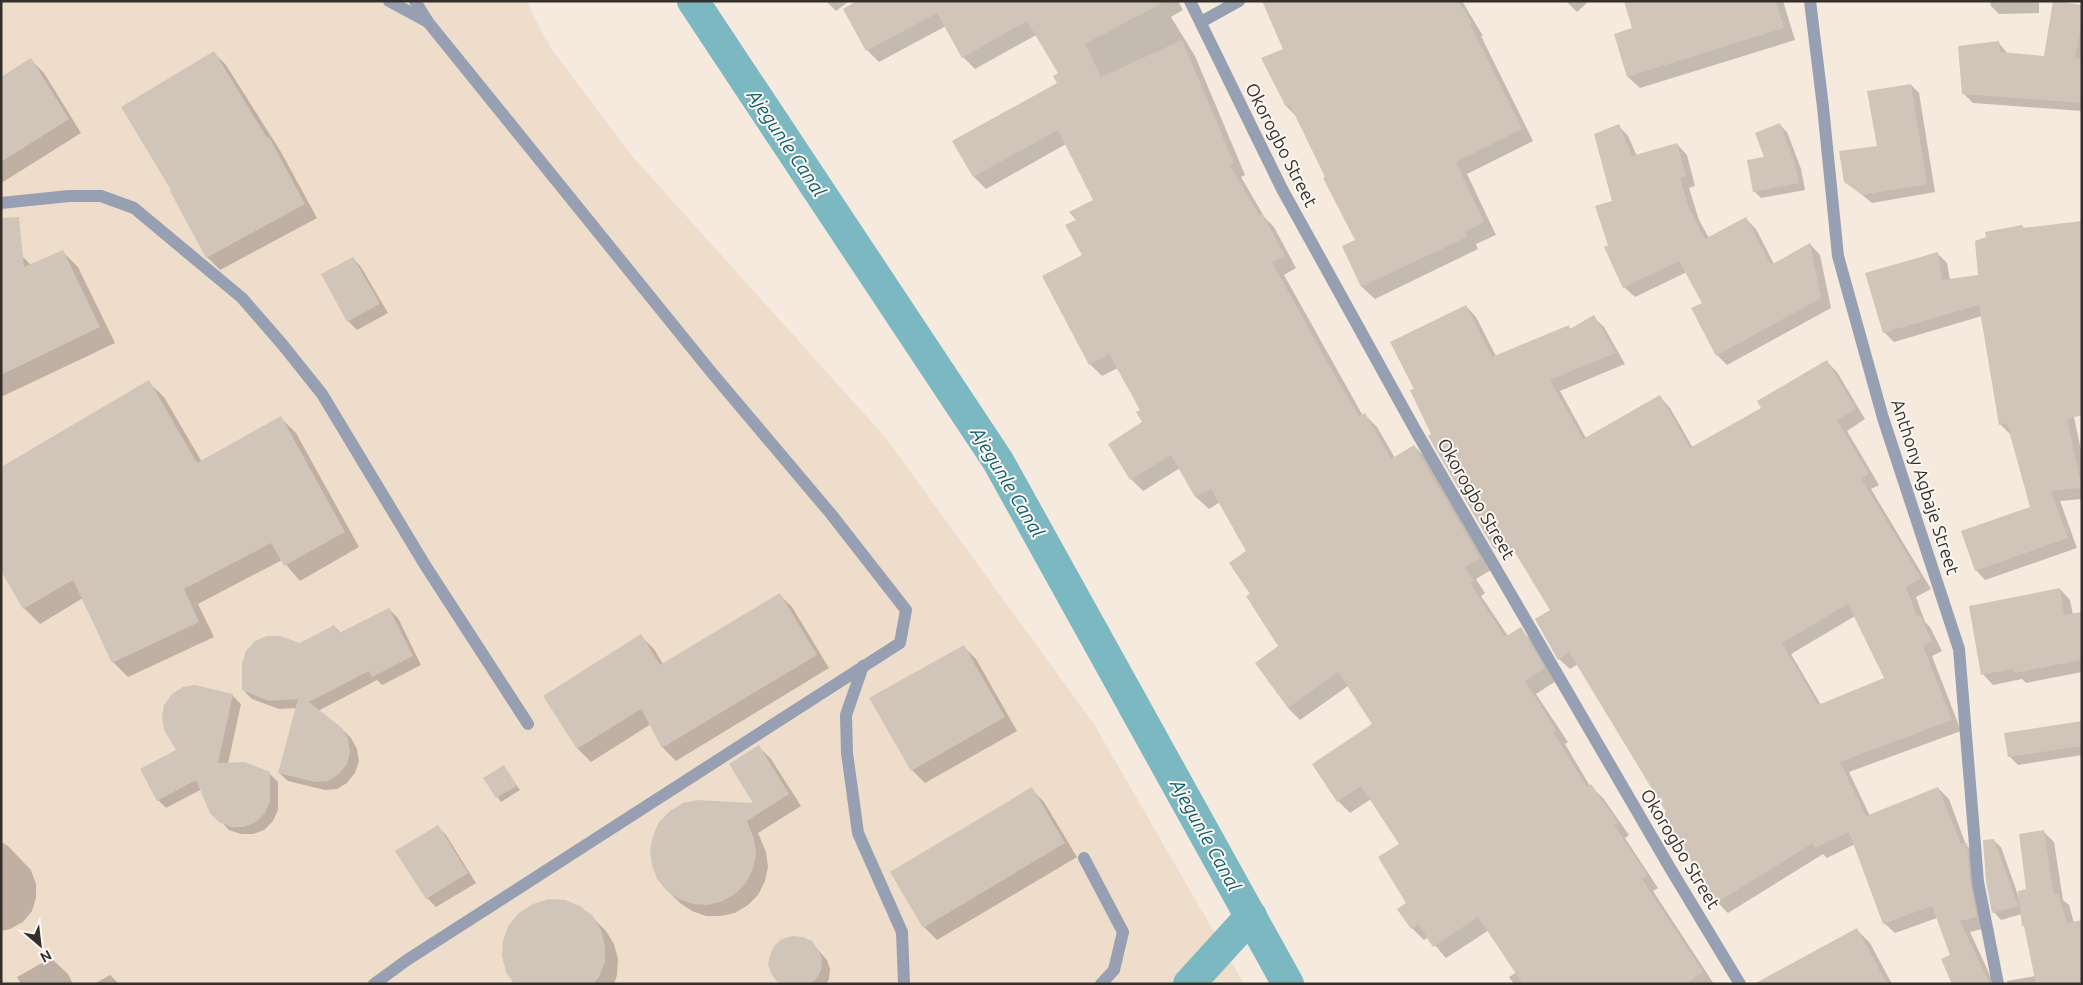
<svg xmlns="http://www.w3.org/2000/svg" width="2083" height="985" font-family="Ubuntu,sans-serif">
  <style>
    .built { fill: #efddcc }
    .shadow { fill: #0003; fill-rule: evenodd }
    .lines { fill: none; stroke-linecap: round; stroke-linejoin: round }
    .canal { stroke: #7bb8c2; stroke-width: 32 }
    .building { fill: #d0c5b8; fill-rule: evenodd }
    .minor { stroke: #97a0b3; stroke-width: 12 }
    .labels { text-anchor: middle; stroke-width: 4; stroke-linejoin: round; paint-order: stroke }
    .street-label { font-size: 18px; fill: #342f2b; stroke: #fdf8f3 }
    .water-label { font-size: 19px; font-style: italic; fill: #09606c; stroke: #fdf8f3 }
  </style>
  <rect width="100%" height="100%" fill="#f6e9dd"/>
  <polygon class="built" points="1,1 526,1 550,47 633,157 885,437 1094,724 1244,984 1,984"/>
  <g class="shadow">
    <polygon points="826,1 849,1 836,11"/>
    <polygon points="860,1 1178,1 1183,10 1171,17 1195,56 1245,175 1241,177 1265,218 1274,227 1296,268 1284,275 1363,416 1365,415 1377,427 1395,458 1414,446 1426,458 1491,570 1476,579 1485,593 1481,596 1508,636 1520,629 1532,641 1556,681 1536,694 1568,742 1565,744 1590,786 1603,798 1629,835 1625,838 1658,888 1653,891 1714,984 1514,984 1509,977 1517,972 1489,930 1446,958 1428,937 1424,940 1412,928 1399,909 1408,903 1400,844 1371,799 1350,813 1338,801 1313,764 1374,724 1348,686 1300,720 1288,708 1280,647 1252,594 1248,551 1220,502 1209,509 1196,497 1180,468 1143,491 1131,479 1143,423 1141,410 1118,368 1102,376 1090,364 1084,255 1078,220 1095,200 1066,144 986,189 974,177 1058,83 1060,74 1036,35 975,69 963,57 946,26 879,62 867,50"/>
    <polygon points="1272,1 1462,1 1483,36 1481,36 1533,141 1467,174 1496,235 1476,244 1478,249 1375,299 1362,287 1343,246 1356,240 1297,117 1287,107 1284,49"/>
    <polygon points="1566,1 1589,1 1577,12"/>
    <polygon points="1629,1 1783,1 1795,40 1640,88 1628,77 1616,35 1634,29"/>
    <polygon points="1990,1 2039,1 2039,13 1999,14 1991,6"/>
    <polygon points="2082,6 2082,111 1973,103 1963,93 1998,42 2008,54 2045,57"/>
    <polygon points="213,52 226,65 281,152 317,218 220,270 207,257"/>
    <polygon points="31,60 44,73 81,133 3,182 1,180 1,78"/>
    <polygon points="1911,85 1919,93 1935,192 1872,203 1845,181 1879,147"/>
    <polygon points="1779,124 1787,132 1801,169 1805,190 1761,198 1754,191"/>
    <polygon points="1618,125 1628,136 1637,156 1677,144 1687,155 1695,186 1689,188 1699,220 1709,238 1746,219 1756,229 1774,264 1810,244 1820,255 1831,308 1727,365 1717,355 1703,303 1687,272 1635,297 1624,287 1610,246"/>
    <polygon points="2022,226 2025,229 2054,322 2082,455 2082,499 2060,501 2077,548 1985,580 1976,570 2032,508 2010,434 2000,424 1982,316 1894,342 1884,332 1937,253 1947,263 1950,280 1980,276"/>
    <polygon points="63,252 78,267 115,343 1,397 1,258 22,256 31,265"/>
    <polygon points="353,258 361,267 388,313 357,330 348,321"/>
    <path d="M1466,306L1476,317L1496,356L1568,327L1571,329L1593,317L1604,327L1625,364L1560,391L1586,438L1660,397L1670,408L1693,448L1763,408L1826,361L1837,372L1865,419L1847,431L1879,485L1871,489L1931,589L1916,597L1925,622L1930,627L1942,651L1932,656L1961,731L1849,772L1870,816L1938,788L1949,799L1966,845L1977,855L1986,928L1970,932L1994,984H1952L1942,960L1952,955L1937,918L1895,933L1884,923L1855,844L1827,858L1823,854L1728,913L1717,902L1668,812L1578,664L1570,669L1559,659L1552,610L1516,552L1506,559L1495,548L1430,437L1433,435L1416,389ZM1855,616L1886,679L1821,705L1791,654Z"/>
    <polygon points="148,382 164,397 202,462 281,418 296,433 359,547 300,581 282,560 198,604 214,637 128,677 113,662 83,598 40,624 24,608 1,569"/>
    <polygon points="2060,589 2070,600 2073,615 2082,613 2082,672 2026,683 2022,679 1993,685 1983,674"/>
    <polygon points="779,594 792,607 829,668 676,761 663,748 651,724 591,762 578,749 545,696 641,636 654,649 663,664"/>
    <polygon points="389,609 398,618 421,665 382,685 377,680 318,711 342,729 351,738 357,749 359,761 355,773 347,783 337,789 325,790 288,781 279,773 297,708 279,709 252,699 243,690 300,644 334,626 341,633"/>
    <polygon points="963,646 976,659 1017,731 925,783 912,770"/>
    <polygon points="232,695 241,704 228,764 269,773 278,782 278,810 273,821 264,830 253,834 241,834 229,830 212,812 202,789 166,808 158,800 178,750"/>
    <polygon points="2082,722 2082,755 2018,765 2009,756"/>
    <polygon points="759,747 771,759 801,806 758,833 766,852 768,867 765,881 758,895 748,905 735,913 721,916 706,916 692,911 680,903 667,890 756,804"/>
    <polygon points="504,767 520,790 501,802 485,779"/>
    <polygon points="1031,789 1044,802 1077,857 937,940 924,927 891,872"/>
    <polygon points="437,826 446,835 476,883 436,907 427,898 397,852"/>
    <polygon points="2043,831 2054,842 2063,900 2069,905 2074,923 2082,984 2007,984 2007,981 2035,976 2022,914 2001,920 1994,912 1993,840 2001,847 2019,898 2028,890"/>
    <polygon points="1,842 8,846 31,870 36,884 36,898 32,911 23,922 10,929 1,931"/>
    <polygon points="592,917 606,931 614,944 618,959 617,975 614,984 515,984"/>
    <polygon points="1857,930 1870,943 1892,984 1766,984"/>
    <polygon points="811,942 827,960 830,969 829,979 826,984 781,984"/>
    <polygon points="51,958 68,974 73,984 21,984 17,977"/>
    <polygon points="110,975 119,984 94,984"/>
  </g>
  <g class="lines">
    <g class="canal">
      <polyline points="693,1 998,461 1288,984"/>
      <polyline points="1189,984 1251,916"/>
    </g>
  </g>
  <g class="building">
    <polygon points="857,1 1166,1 1085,44 1101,77 1182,40 1234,163 1230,165 1259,215 1262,213 1285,256 1272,262 1330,367 1359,416 1365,413 1391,459 1414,445 1480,558 1465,567 1474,581 1470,583 1505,637 1521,627 1545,668 1525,681 1556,730 1553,732 1587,787 1591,784 1618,823 1614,825 1647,875 1642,879 1703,972 1685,984 1523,984 1478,917 1433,947 1418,924 1411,929 1397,909 1406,903 1378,857 1399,844 1361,786 1337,802 1312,764 1372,724 1338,672 1288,708 1255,663 1278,646 1246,596 1250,594 1229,563 1246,551 1211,489 1195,497 1171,455 1130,480 1108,444 1142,422 1136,412 1140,410 1109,354 1089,365 1042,276 1082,255 1065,225 1076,220 1069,212 1093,200 1058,130 973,177 952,141 1057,83 1053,76 1058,73 1027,21 962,58 937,13 866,51 843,9"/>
    <polygon points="1262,1 1458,1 1472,23 1470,24 1522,129 1456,162 1484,222 1465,232 1467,237 1361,287 1342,246 1355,240 1323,178 1325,177 1290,105 1286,107 1261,58 1283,49"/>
    <polygon points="1624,1 1776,1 1784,28 1627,77 1614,34 1632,28"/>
    <polygon points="2053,1 2082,5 2082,21 2075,58 2082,59 2082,103 1962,94 1958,46 1999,41 2000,52 2044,56"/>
    <polygon points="214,51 267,138 269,137 305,204 206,258 170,191 171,190 121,107"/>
    <polygon points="31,58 69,119 1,162 1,77"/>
    <polygon points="1911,84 1927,184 1863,195 1844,182 1839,151 1877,146 1867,91"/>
    <polygon points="1780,123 1794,161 1799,183 1753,192 1747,160 1764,157 1755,133"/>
    <polygon points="1619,124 1632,156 1677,143 1686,176 1680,178 1689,208 1705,239 1746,217 1771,265 1810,243 1821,298 1716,356 1691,308 1702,303 1679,261 1623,288 1604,247 1608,245 1595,206 1612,201 1594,134"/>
    <polygon points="19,217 24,267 63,250 100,327 1,375 1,218"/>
    <polygon points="2082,221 2082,415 2067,419 2082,488 2051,491 2068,538 1975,571 1961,531 2030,507 2007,423 1999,425 1979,305 1883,333 1865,273 1938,252 1942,280 1978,275 1975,241 1986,237 1985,232 2022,225 2023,228"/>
    <polygon points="353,257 380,304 347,322 321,274"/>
    <path d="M1466,305L1492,357L1569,325L1570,329L1594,315L1616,353L1550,380L1583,439L1660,395L1690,448L1761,408L1757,401L1827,360L1856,409L1837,420L1869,474L1861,478L1921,578L1906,587L1917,616L1920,615L1932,641L1923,646L1952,720L1840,762L1866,816L1938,787L1961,844L1967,843L1970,883L1977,917L1960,921L1990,984H1952L1941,959L1950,955L1932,906L1883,924L1849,832L1815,848L1813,843L1716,903L1663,813L1666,812L1569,652L1558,660L1535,619L1550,610L1508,541L1494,549L1428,436L1431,434L1410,390L1414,389L1390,342ZM1848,604L1884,678L1818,705L1782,643Z"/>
    <polygon points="149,380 197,463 281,416 345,532 284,566 271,543 184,589 199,622 112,663 73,580 23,609 1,571 1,467"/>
    <polygon points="2060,588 2064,615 2082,612 2082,660 2014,673 2013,669 1981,675 1969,606"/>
    <polygon points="780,593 817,655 662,748 641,709 577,749 543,696 641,634 660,665"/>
    <polygon points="389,608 413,656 372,677 369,671 309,702 342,728 348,739 350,752 347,764 339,774 328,781 315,782 278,773 298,699 269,701 242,690 242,663 246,651 255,641 267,636 280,636 300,643 334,625 339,633"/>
    <polygon points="964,645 1005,717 911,771 869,698"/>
    <polygon points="195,685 233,694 218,763 245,762 270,772 270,801 265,813 256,822 244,827 231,827 219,822 210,813 196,780 157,801 140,769 176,750 164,730 162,717 164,705 172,694 183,687"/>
    <polygon points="2082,721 2082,746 2008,757 2004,733"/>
    <polygon points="759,745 789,794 747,821 754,839 756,854 753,869 746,883 736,893 723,901 708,905 693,904 679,899 667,891 657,879 652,865 650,850 653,836 659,822 670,811 683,803 697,800 753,803 729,764"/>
    <polygon points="504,765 517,786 496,798 483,778"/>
    <polygon points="1032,787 1065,843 923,928 890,872"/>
    <polygon points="438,825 468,873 426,899 395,851"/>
    <polygon points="2044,830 2054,895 2058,893 2067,923 2082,920 2082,984 2036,984 2024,926 2022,926 2018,891 2026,889 2019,834"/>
    <polygon points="1994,839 2018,906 1992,913 1986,881 1983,840"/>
    <polygon points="549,899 565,900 580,906 593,916 601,930 605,946 605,962 599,977 593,984 514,984 506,972 502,956 503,940 509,925 519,913 533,904"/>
    <polygon points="1857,928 1887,984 1754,984"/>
    <polygon points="792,936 803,937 812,941 818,950 822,959 821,970 816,979 810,984 779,984 772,975 768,965 770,955 774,946 782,939"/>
  </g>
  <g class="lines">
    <g class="minor">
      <polyline points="389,1 426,21"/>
      <polyline points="1190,1 1282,189 1417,433 1670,868 1740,984"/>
      <polyline points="1810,1 1823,107 1838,256 1883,418 1959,649 1978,882 1998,984"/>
      <polyline points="1201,22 1239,1"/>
      <polyline points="1,203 69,196 101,196 134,208 242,298 282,344 322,394 425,565 528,724"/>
      <polyline points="863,666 846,715 847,753 858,833 902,932 904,984"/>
      <polyline points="1084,858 1123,932 1114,970 1101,984"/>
      <polyline points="374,984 407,960 900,643 906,610 831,514 712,373 428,22 415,1"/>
    </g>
  </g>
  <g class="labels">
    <g class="street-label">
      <text transform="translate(1281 145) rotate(63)" y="6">Okorogbo Street</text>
      <text transform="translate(1925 487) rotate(72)" y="6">Anthony Agbaje Street</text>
      <text transform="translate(1476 499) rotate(60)" y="6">Okorogbo Street</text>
      <text transform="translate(1680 849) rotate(59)" y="6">Okorogbo Street</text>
    </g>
    <g class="water-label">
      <text transform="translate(787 143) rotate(56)" y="7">Ajegunle Canal</text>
      <text transform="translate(1008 482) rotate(59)" y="7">Ajegunle Canal</text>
      <text transform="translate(1206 835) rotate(61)" y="7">Ajegunle Canal</text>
    </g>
  </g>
  <rect width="2083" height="985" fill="none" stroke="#342f2b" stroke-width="5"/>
  <g transform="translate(40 945) rotate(152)" stroke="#fdf8f3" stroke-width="4" paint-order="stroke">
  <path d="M0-4L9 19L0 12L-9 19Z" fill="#342f2b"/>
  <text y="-8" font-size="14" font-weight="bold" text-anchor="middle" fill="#342f2b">N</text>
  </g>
</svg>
